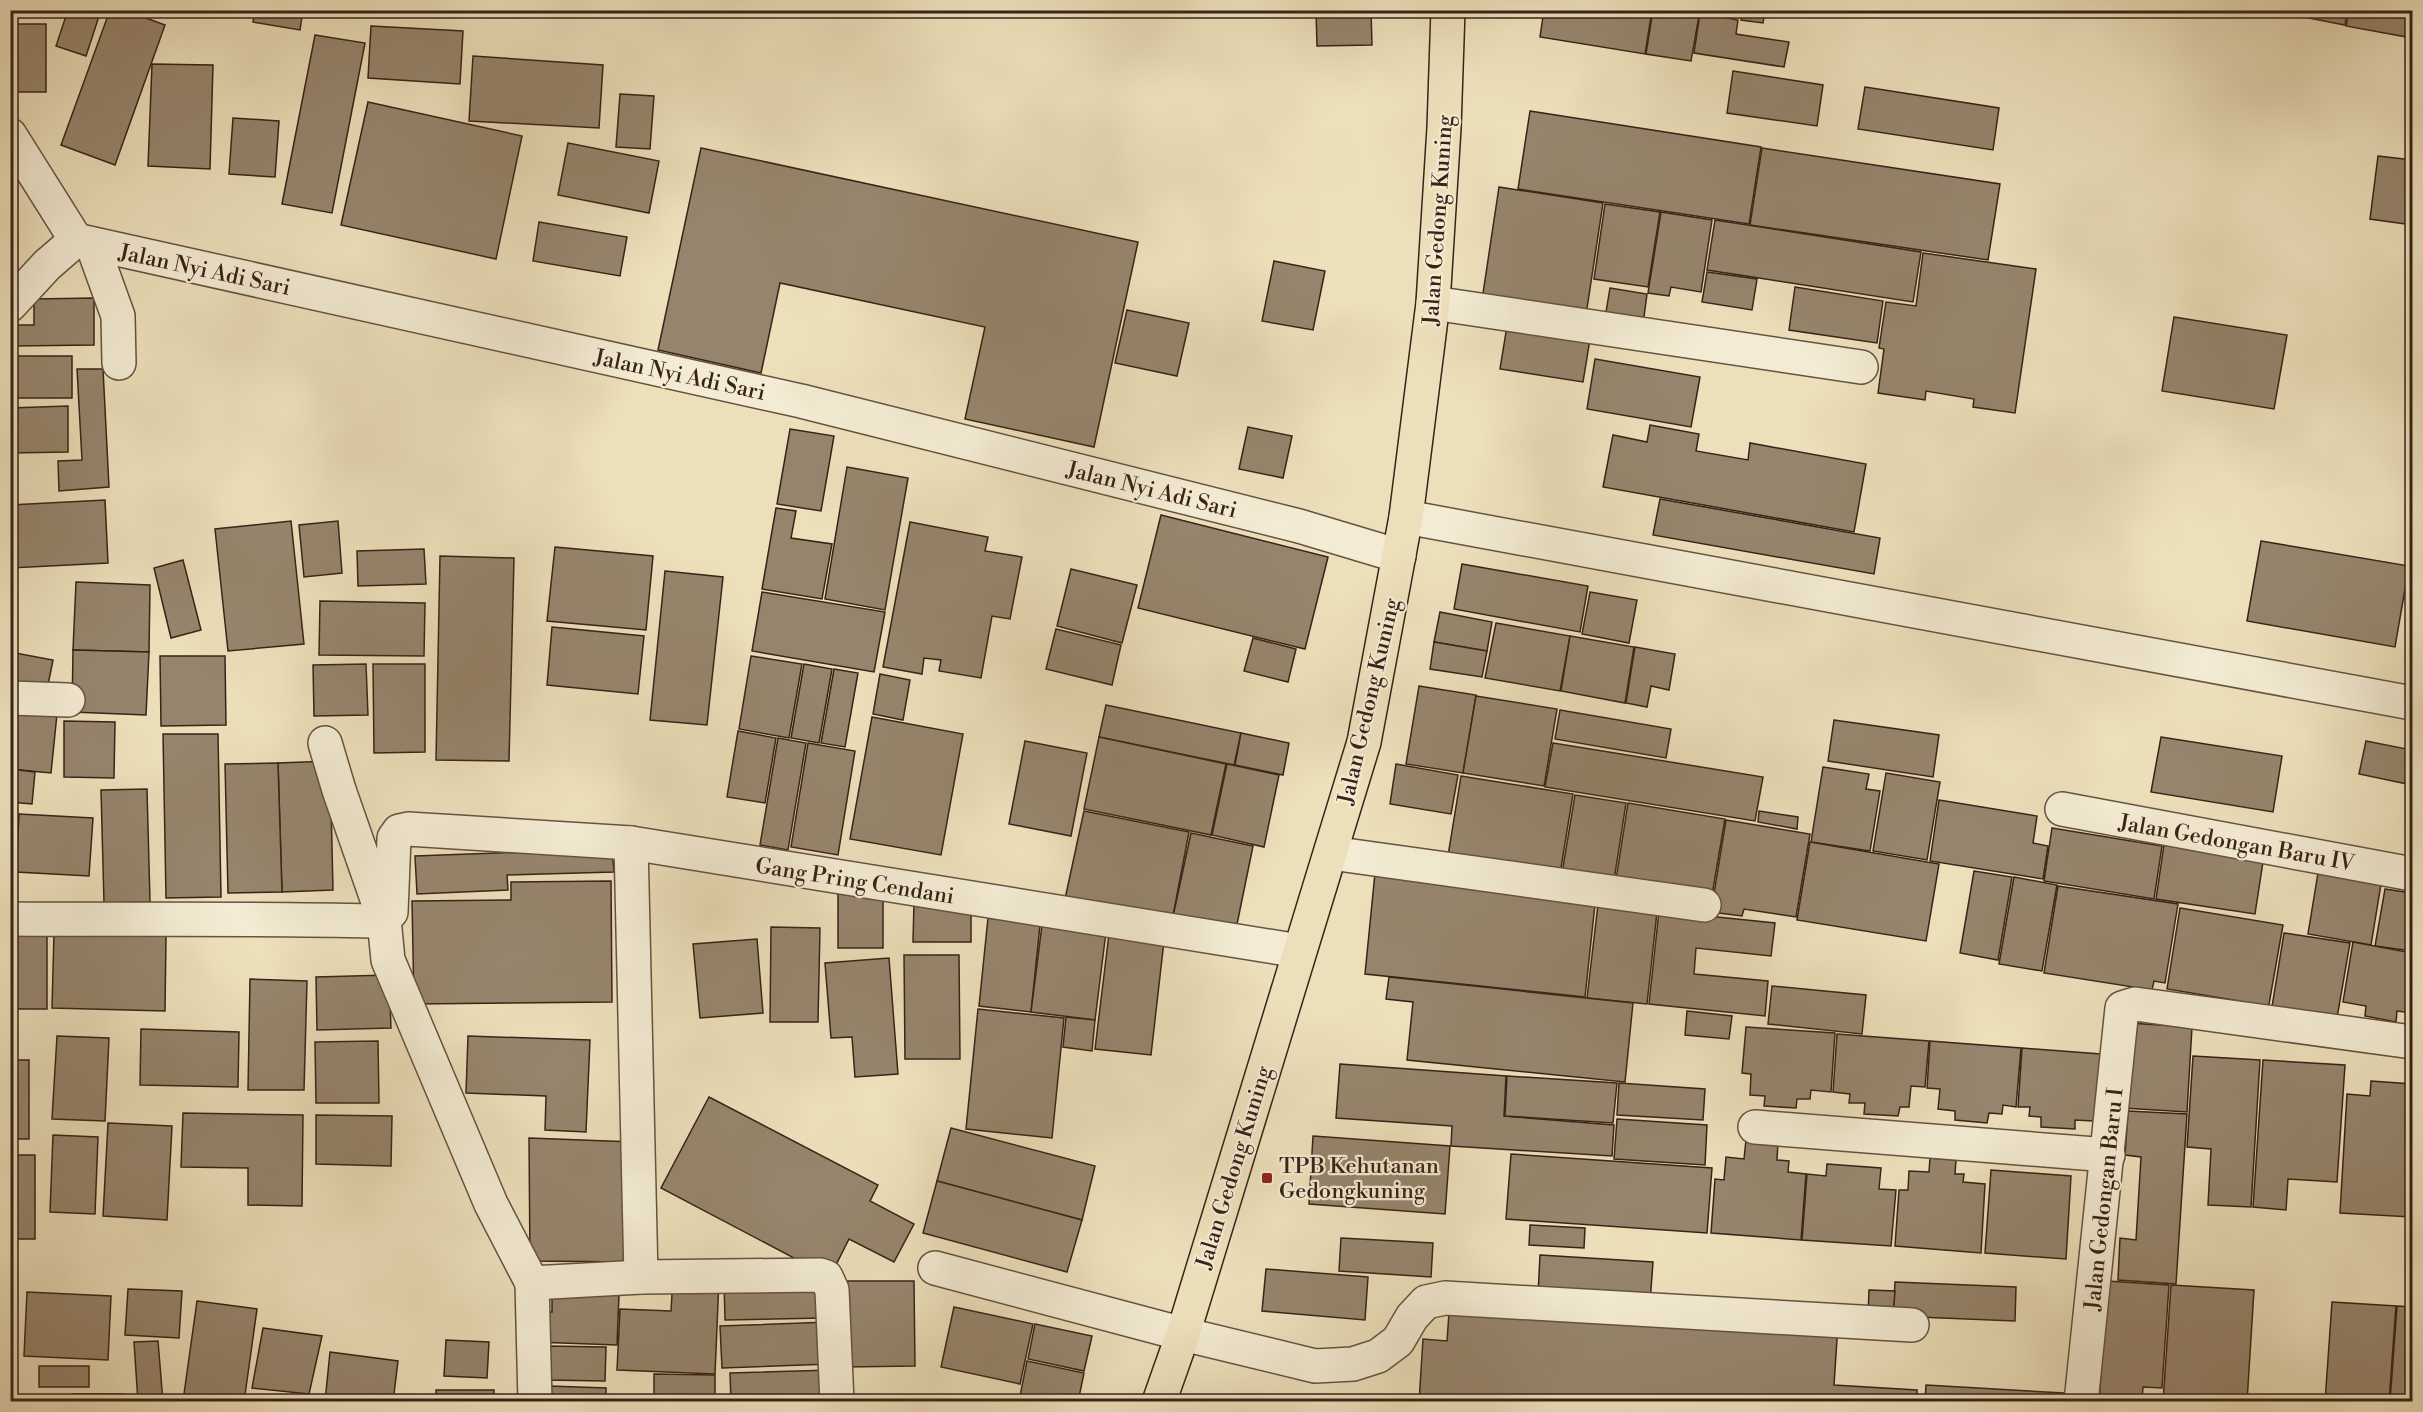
<svg xmlns="http://www.w3.org/2000/svg" width="2423" height="1412" font-family="'Libre Bodoni',serif">
  <style>
    .building { fill: #96856d; stroke: #392218; stroke-width: 1.5 }
    .lines { fill: none; stroke-linecap: round; stroke-linejoin: round }
    .minor-casing { stroke: #665241; stroke-width: 36 }
    .major-casing { stroke: #392218; stroke-width: 36 }
    .minor { stroke: #f3ebd3; stroke-width: 33 }
    .major { stroke: #ece0bb; stroke-width: 33 }
    .poi-dot { fill: #8f2418; stroke: #f3ebd3; stroke-width: 2 }
    .labels { text-anchor: middle; stroke-width: 4.5; stroke-linejoin: round; paint-order: stroke }
    .street-label { font-size: 22px; fill: #392218; stroke: #f3ebd3 }
    .poi-label { font-size: 22px; fill: #392218; stroke: #f3ebd3; text-anchor: start }
  </style>
  <rect width="100%" height="100%" fill="#ece0bb"/>
  <filter id="stains"><feTurbulence type="fractalNoise" baseFrequency=".00333" numOctaves="4"/><feColorMatrix values="0 0 0 0 .2 0 0 0 0 .09 0 0 0 0 .02 0 0 0 .5 -.17"/></filter>
  <radialGradient id="worn" r=".72"><stop offset=".6" stop-color="#630" stop-opacity="0"/><stop offset="1" stop-color="#630" stop-opacity=".3"/></radialGradient>
  <g class="building">
    <rect x="10" y="10" width="24" height="4"/>
    <polygon points="68,10 101,10 86,56 56,46"/>
    <polygon points="110,10 124,10 165,25 115,165 61,145"/>
    <polygon points="255,10 303,10 300,30 253,22"/>
    <polygon points="1316,10 1371,10 1372,45 1317,46"/>
    <polygon points="1544,10 1652,10 1645,54 1540,37"/>
    <polygon points="1653,10 1699,16 1691,61 1646,54"/>
    <polygon points="1742,10 1765,10 1763,23 1741,20"/>
    <polygon points="2267,10 2288,10 2287,14"/>
    <polygon points="2289,10 2347,10 2345,25 2288,14"/>
    <polygon points="2349,10 2412,10 2412,38 2346,26"/>
    <polygon points="1700,13 1738,20 1736,34 1789,42 1784,67 1694,53"/>
    <rect x="17" y="24" width="29" height="68"/>
    <polygon points="371,26 463,31 460,84 368,78"/>
    <polygon points="315,35 365,43 332,213 282,204"/>
    <polygon points="473,56 603,65 599,128 469,121"/>
    <polygon points="152,64 213,65 210,169 148,166"/>
    <polygon points="1733,71 1823,85 1817,126 1727,113"/>
    <polygon points="1865,87 1999,108 1993,150 1858,129"/>
    <polygon points="620,94 654,96 650,149 616,147"/>
    <polygon points="368,102 522,136 496,259 341,225"/>
    <polygon points="1530,111 1761,147 1749,224 1518,189"/>
    <polygon points="233,118 279,121 275,177 229,174"/>
    <polygon points="568,143 659,161 649,213 558,195"/>
    <polygon points="701,148 1138,242 1094,447 965,419 985,327 780,283 761,373 658,350"/>
    <polygon points="1762,148 2000,184 1988,260 1750,225"/>
    <polygon points="2378,156 2412,160 2412,225 2370,219"/>
    <polygon points="1499,187 1603,203 1586,315 1482,300"/>
    <polygon points="1605,204 1660,212 1648,287 1594,279"/>
    <polygon points="1661,212 1712,220 1701,292 1671,287 1669,296 1648,293"/>
    <polygon points="1715,220 1921,252 1913,302 1707,270"/>
    <polygon points="539,222 627,237 620,276 533,261"/>
    <polygon points="1923,253 2036,269 2015,413 1973,407 1974,399 1926,391 1925,400 1878,393 1884,349 1879,348 1886,302 1916,306"/>
    <polygon points="1274,261 1325,271 1313,330 1262,321"/>
    <polygon points="1707,272 1757,279 1752,310 1702,302"/>
    <polygon points="1795,287 1883,301 1877,343 1789,330"/>
    <polygon points="1610,288 1647,294 1643,324 1605,318"/>
    <polygon points="94,298 94,345 13,346 13,325 34,325 34,299"/>
    <polygon points="1127,310 1189,323 1177,376 1115,363"/>
    <polygon points="2174,317 2287,335 2274,409 2162,391"/>
    <polygon points="1507,326 1590,339 1583,382 1500,369"/>
    <rect x="10" y="356" width="62" height="42"/>
    <polygon points="1595,359 1700,377 1691,427 1587,409"/>
    <polygon points="77,369 103,369 109,487 59,491 58,461 82,460"/>
    <polygon points="68,406 68,452 10,453 10,408"/>
    <polygon points="1650,425 1699,434 1696,451 1748,460 1750,443 1866,464 1854,532 1603,487 1613,435 1647,442"/>
    <polygon points="1248,427 1292,436 1283,478 1239,469"/>
    <polygon points="790,429 834,436 821,511 777,504"/>
    <polygon points="847,467 908,478 885,610 825,599"/>
    <polygon points="1660,499 1880,538 1874,574 1653,535"/>
    <polygon points="105,500 108,563 10,568 10,505"/>
    <polygon points="776,508 796,511 791,538 832,544 822,599 762,589"/>
    <polygon points="1161,515 1328,557 1305,649 1138,608"/>
    <polygon points="291,521 304,644 228,651 215,529"/>
    <polygon points="338,521 342,573 304,577 299,525"/>
    <polygon points="910,522 988,537 985,551 1022,557 1010,619 992,616 981,678 939,671 941,660 924,658 922,674 883,667"/>
    <polygon points="2261,541 2409,566 2395,647 2247,621"/>
    <polygon points="555,547 653,556 646,630 547,621"/>
    <polygon points="424,549 426,584 358,586 357,551"/>
    <polygon points="440,556 514,558 509,761 436,760"/>
    <polygon points="183,560 201,630 171,638 154,568"/>
    <polygon points="1462,564 1588,586 1580,632 1454,609"/>
    <polygon points="1071,569 1137,585 1122,643 1057,626"/>
    <polygon points="665,571 723,577 707,725 650,720"/>
    <polygon points="2412,577 2412,605 2407,604"/>
    <polygon points="76,582 150,585 149,652 73,650"/>
    <polygon points="762,592 885,612 874,672 752,651"/>
    <polygon points="1590,592 1637,600 1629,643 1582,634"/>
    <polygon points="320,601 425,603 424,656 319,655"/>
    <polygon points="1440,612 1492,622 1487,651 1434,642"/>
    <polygon points="1496,623 1570,636 1560,691 1485,678"/>
    <polygon points="552,627 644,636 638,694 547,685"/>
    <polygon points="1056,629 1121,645 1112,685 1046,669"/>
    <polygon points="1570,636 1634,647 1625,703 1561,691"/>
    <polygon points="1253,638 1296,649 1288,682 1244,671"/>
    <polygon points="1434,642 1487,651 1482,677 1430,669"/>
    <polygon points="1635,647 1675,654 1669,690 1651,686 1647,707 1626,703"/>
    <polygon points="73,650 149,652 146,715 72,712"/>
    <polygon points="10,652 53,660 47,690 10,684"/>
    <polygon points="160,656 225,656 226,725 161,726"/>
    <polygon points="751,656 802,664 789,738 739,729"/>
    <polygon points="366,664 368,715 314,716 313,665"/>
    <polygon points="373,664 425,664 425,752 374,753"/>
    <polygon points="804,664 832,669 819,743 791,738"/>
    <polygon points="834,669 858,673 845,747 821,743"/>
    <polygon points="880,674 910,680 903,720 873,714"/>
    <polygon points="1419,686 1476,695 1463,773 1406,764"/>
    <polygon points="1476,696 1557,709 1544,786 1463,773"/>
    <polygon points="1106,705 1241,733 1234,765 1099,737"/>
    <polygon points="10,709 57,714 51,773 10,769"/>
    <polygon points="1560,710 1671,729 1666,758 1555,739"/>
    <polygon points="872,717 963,734 941,855 850,839"/>
    <polygon points="1834,720 1939,735 1933,777 1828,761"/>
    <polygon points="64,721 115,722 114,778 64,777"/>
    <polygon points="738,731 776,738 765,803 727,797"/>
    <polygon points="1241,733 1289,743 1283,775 1235,765"/>
    <polygon points="163,734 218,734 221,897 166,898"/>
    <polygon points="1099,737 1226,764 1211,835 1084,809"/>
    <polygon points="2161,737 2282,756 2273,812 2151,792"/>
    <polygon points="778,738 806,743 788,850 760,845"/>
    <polygon points="1025,741 1087,753 1071,836 1009,824"/>
    <polygon points="2366,741 2412,750 2412,785 2359,774"/>
    <polygon points="808,743 855,751 838,855 791,847"/>
    <polygon points="1553,743 1763,777 1755,821 1545,787"/>
    <polygon points="330,761 333,890 282,892 278,763"/>
    <polygon points="278,763 282,892 228,893 225,764"/>
    <polygon points="1227,764 1279,775 1264,847 1212,835"/>
    <polygon points="1396,764 1458,775 1451,814 1390,804"/>
    <polygon points="1823,767 1869,774 1866,789 1880,791 1870,851 1811,842"/>
    <polygon points="10,769 35,772 32,804 10,802"/>
    <polygon points="1886,773 1940,782 1927,860 1873,851"/>
    <polygon points="1461,776 1573,794 1560,874 1448,856"/>
    <polygon points="147,789 150,902 104,903 101,790"/>
    <polygon points="1575,795 1626,803 1613,887 1561,879"/>
    <polygon points="1939,800 2037,816 2033,843 2048,846 2043,879 1930,861"/>
    <polygon points="1628,803 1725,819 1711,901 1615,886"/>
    <polygon points="1084,811 1189,832 1172,921 1065,899"/>
    <polygon points="1759,811 1798,817 1797,829 1758,822"/>
    <polygon points="19,814 93,818 89,876 16,872"/>
    <polygon points="1726,820 1810,834 1796,917 1744,909 1742,916 1711,912"/>
    <polygon points="2052,828 2162,846 2154,899 2044,881"/>
    <polygon points="1191,833 1253,846 1235,934 1172,921"/>
    <polygon points="2165,838 2264,855 2255,914 2156,899"/>
    <polygon points="1810,842 1939,864 1926,941 1797,920"/>
    <polygon points="612,849 614,872 507,875 508,890 417,894 415,856"/>
    <polygon points="1974,871 2012,877 1998,960 1960,953"/>
    <polygon points="1375,873 1596,895 1585,997 1365,974"/>
    <polygon points="2318,873 2381,884 2371,945 2308,934"/>
    <polygon points="2014,877 2057,885 2042,971 1999,964"/>
    <polygon points="611,881 612,1002 414,1004 412,901 511,900 511,882"/>
    <polygon points="2058,886 2178,904 2165,983 2154,981 2152,990 2044,973"/>
    <rect x="838" y="888" width="45" height="60"/>
    <polygon points="2385,889 2412,893 2412,951 2375,946"/>
    <polygon points="1599,896 1658,903 1647,1004 1587,998"/>
    <polygon points="914,902 971,902 971,942 913,942"/>
    <polygon points="2180,908 2283,925 2268,1010 2239,1005 2240,1001 2167,989"/>
    <polygon points="1659,911 1775,923 1771,956 1696,948 1694,974 1768,981 1765,1016 1649,1004"/>
    <polygon points="988,918 1040,925 1031,1012 979,1006"/>
    <polygon points="1042,925 1106,932 1095,1020 1031,1012"/>
    <polygon points="771,927 820,928 818,1022 770,1022"/>
    <polygon points="2284,933 2350,943 2337,1018 2272,1007"/>
    <polygon points="54,934 166,936 165,1011 52,1008"/>
    <polygon points="1109,934 1164,941 1151,1055 1095,1049"/>
    <rect x="10" y="936" width="37" height="73"/>
    <polygon points="757,939 763,1013 700,1018 693,944"/>
    <polygon points="2353,942 2412,953 2412,1013 2397,1011 2396,1022 2365,1016 2366,1006 2343,1002"/>
    <polygon points="904,955 959,955 960,1059 905,1059"/>
    <polygon points="889,958 898,1074 855,1077 852,1037 831,1038 825,963"/>
    <polygon points="389,975 391,1028 317,1030 316,977"/>
    <polygon points="1389,977 1633,1003 1625,1082 1407,1060 1413,1002 1386,999"/>
    <polygon points="250,979 307,981 304,1090 248,1090"/>
    <polygon points="1772,986 1866,995 1862,1034 1768,1024"/>
    <polygon points="978,1009 1064,1018 1052,1138 966,1129"/>
    <polygon points="1687,1011 1732,1016 1729,1039 1685,1035"/>
    <polygon points="1066,1017 1095,1020 1092,1051 1063,1047"/>
    <polygon points="2128,1023 2192,1027 2187,1112 2123,1108"/>
    <polygon points="1746,1027 1835,1033 1831,1092 1811,1090 1810,1099 1797,1099 1796,1108 1764,1106 1765,1096 1750,1095 1751,1074 1742,1073"/>
    <polygon points="141,1029 239,1032 238,1087 140,1085"/>
    <polygon points="1837,1034 1929,1041 1925,1087 1911,1086 1909,1107 1900,1107 1898,1116 1864,1114 1865,1103 1849,1103 1850,1094 1833,1092"/>
    <polygon points="57,1036 109,1038 105,1121 52,1119"/>
    <polygon points="468,1036 590,1040 586,1132 545,1130 546,1096 466,1093"/>
    <polygon points="378,1041 379,1103 316,1103 315,1042"/>
    <polygon points="1930,1041 2021,1048 2016,1107 2003,1105 2002,1114 1989,1113 1987,1123 1955,1120 1955,1111 1938,1109 1940,1089 1927,1088"/>
    <polygon points="2022,1048 2114,1055 2110,1102 2096,1100 2094,1121 2075,1120 2075,1129 2041,1127 2041,1117 2029,1116 2030,1107 2018,1107"/>
    <polygon points="2193,1056 2260,1060 2251,1207 2208,1205 2211,1149 2187,1147"/>
    <rect x="10" y="1060" width="19" height="79"/>
    <polygon points="2263,1060 2345,1065 2337,1182 2288,1179 2286,1210 2253,1207"/>
    <polygon points="1340,1064 1506,1076 1504,1116 1614,1125 1612,1156 1451,1146 1452,1126 1336,1118"/>
    <polygon points="1507,1076 1617,1083 1613,1123 1505,1116"/>
    <polygon points="2371,1081 2412,1084 2412,1217 2340,1213 2347,1094 2370,1096"/>
    <polygon points="1619,1083 1705,1089 1703,1120 1617,1115"/>
    <polygon points="709,1097 878,1185 870,1201 914,1224 894,1262 849,1239 830,1277 661,1188"/>
    <polygon points="2128,1111 2187,1114 2176,1284 2118,1280 2120,1238 2136,1240 2141,1157 2125,1155"/>
    <polygon points="183,1113 303,1115 302,1206 248,1205 248,1168 181,1167"/>
    <polygon points="316,1115 392,1116 391,1166 316,1164"/>
    <polygon points="1617,1119 1707,1125 1705,1165 1614,1159"/>
    <polygon points="108,1123 172,1126 167,1220 103,1216"/>
    <polygon points="951,1128 1095,1166 1082,1220 937,1181"/>
    <polygon points="53,1135 98,1137 95,1214 50,1212"/>
    <polygon points="1313,1136 1450,1146 1445,1214 1309,1204"/>
    <polygon points="529,1138 634,1142 632,1262 530,1261"/>
    <polygon points="1746,1140 1778,1142 1777,1160 1789,1161 1788,1172 1806,1174 1801,1240 1711,1233 1715,1179 1724,1180 1726,1157 1744,1159"/>
    <polygon points="1511,1154 1712,1168 1707,1233 1506,1219"/>
    <rect x="10" y="1155" width="25" height="84"/>
    <polygon points="1930,1158 1956,1160 1955,1174 1964,1174 1963,1182 1985,1184 1981,1253 1895,1246 1899,1190 1908,1190 1909,1171 1929,1172"/>
    <polygon points="1827,1164 1881,1168 1879,1189 1896,1190 1891,1246 1802,1240 1807,1174 1826,1176"/>
    <polygon points="1991,1170 2071,1176 2066,1259 1985,1253"/>
    <polygon points="937,1181 1082,1220 1067,1272 923,1233"/>
    <polygon points="1530,1225 1585,1228 1584,1248 1529,1245"/>
    <polygon points="1341,1238 1433,1243 1431,1277 1339,1271"/>
    <polygon points="1540,1255 1653,1262 1650,1303 1538,1295"/>
    <polygon points="1266,1269 1368,1277 1365,1320 1262,1311"/>
    <polygon points="673,1277 719,1279 715,1374 617,1370 620,1309 671,1311"/>
    <polygon points="822,1278 823,1318 725,1320 724,1281"/>
    <polygon points="844,1281 914,1281 915,1366 845,1367"/>
    <polygon points="2107,1281 2169,1285 2162,1388 2143,1387 2142,1402 2099,1402"/>
    <polygon points="1895,1282 2016,1287 2015,1321 1893,1316"/>
    <polygon points="2171,1285 2254,1290 2247,1402 2163,1402"/>
    <polygon points="128,1289 182,1291 179,1338 125,1335"/>
    <polygon points="1869,1290 1895,1291 1893,1316 1868,1316"/>
    <polygon points="27,1292 111,1296 108,1360 24,1356"/>
    <polygon points="552,1293 619,1295 617,1345 534,1342 536,1312 552,1312"/>
    <polygon points="1450,1299 1838,1324 1834,1385 1917,1390 1917,1402 1419,1402 1423,1339 1447,1341"/>
    <polygon points="197,1301 257,1309 244,1402 184,1394"/>
    <polygon points="2332,1302 2396,1306 2389,1402 2325,1402"/>
    <polygon points="2397,1306 2412,1307 2412,1402 2390,1402"/>
    <polygon points="954,1307 1033,1324 1020,1384 941,1367"/>
    <polygon points="829,1322 830,1364 722,1368 720,1326"/>
    <polygon points="1035,1324 1092,1336 1084,1371 1028,1359"/>
    <polygon points="263,1328 322,1336 309,1394 252,1388"/>
    <polygon points="446,1340 489,1342 487,1378 444,1376"/>
    <polygon points="158,1341 163,1402 138,1402 134,1342"/>
    <polygon points="546,1346 606,1347 605,1381 546,1380"/>
    <polygon points="330,1352 398,1361 393,1402 325,1402"/>
    <polygon points="1027,1361 1084,1373 1078,1402 1019,1401"/>
    <rect x="39" y="1366" width="50" height="21"/>
    <polygon points="832,1370 833,1402 731,1402 730,1373"/>
    <polygon points="654,1374 715,1375 715,1402 654,1402"/>
    <polygon points="1926,1385 2064,1393 2064,1402 1925,1402"/>
    <polygon points="549,1386 606,1388 606,1402 549,1402"/>
    <rect x="436" y="1390" width="58" height="12"/>
    <polygon points="73,1394 123,1394 122,1402 73,1402"/>
  </g>
  <g class="lines">
    <defs>
      <g id="minor">
        <polyline points="10,135 76,240 801,401 1299,526 1399,556"/>
        <polyline points="92,244 118,316 119,363"/>
        <polyline points="1433,303 1861,367"/>
        <polyline points="10,305 47,265 76,240"/>
        <polyline points="1406,517 2412,703"/>
        <polyline points="10,698 68,700"/>
        <polyline points="325,743 339,790 384,919 388,960 491,1204 532,1283 641,1277 820,1275 826,1277 832,1290 837,1402"/>
        <polyline points="2062,809 2412,874"/>
        <polyline points="631,843 641,1277"/>
        <polyline points="1331,853 1704,905"/>
        <path d="M10,919C131,920 252,918 373,921L384,919L391,912L394,838L399,831L408,829L631,843L1299,951"/>
        <polyline points="1755,1127 2108,1155"/>
        <polyline points="935,1268 1183,1334 1315,1366 1353,1364 1378,1356 1398,1341 1412,1317 1426,1302 1445,1298 1912,1325"/>
        <polyline points="532,1283 535,1402"/>
        <polyline points="2081,1402 2122,1008 2135,1004 2412,1042"/>
      </g>
      <polyline id="major" points="1159,1402 1183,1334 1364,742 1406,517 1433,303 1444,128 1448,10"/>
    </defs>
    <use href="#minor" class="minor-casing"/>
    <use href="#major" class="major-casing"/>
    <use href="#minor" class="minor"/>
    <use href="#major" class="major"/>
  </g>
  <rect class="poi-dot" x="1261" y="1172" width="12" height="12" rx="3"/>
  <g class="labels">
    <g class="street-label">
      <text transform="translate(1437 220) rotate(-86)" y="8">Jalan Gedong Kuning</text>
      <text transform="translate(205 269) rotate(12)" y="8">Jalan Nyi Adi Sari</text>
      <text transform="translate(680 374) rotate(12)" y="8">Jalan Nyi Adi Sari</text>
      <text transform="translate(1152 489) rotate(14)" y="8">Jalan Nyi Adi Sari</text>
      <text transform="translate(1368 701) rotate(-77)" y="8">Jalan Gedong Kuning</text>
      <text transform="translate(2237 842) rotate(10)" y="8">Jalan Gedongan Baru IV</text>
      <text transform="translate(855 880) rotate(9)" y="8">Gang Pring Cendani</text>
      <text transform="translate(1233 1167) rotate(-73)" y="8">Jalan Gedong Kuning</text>
      <text transform="translate(2103 1199) rotate(-84)" y="8">Jalan Gedongan Baru I</text>
    </g>
    <g class="poi-label">
      <text x="1279" y="1173">TPB Kehutanan<tspan x="1279" dy="25">Gedongkuning</tspan></text>
    </g>
  </g>
  <rect width="2423" height="1412" fill="none" stroke="#ece0bb" stroke-width="36"/>
  <rect x="12" y="12" width="2399" height="1388" fill="none" stroke="#392218" stroke-width="3"/>
  <rect x="18" y="18" width="2387" height="1376" fill="none" stroke="#392218" stroke-width="1.5"/>
  <rect width="100%" height="100%" filter="url(#stains)"/>
  <rect width="100%" height="100%" fill="url(#worn)"/>
</svg>
